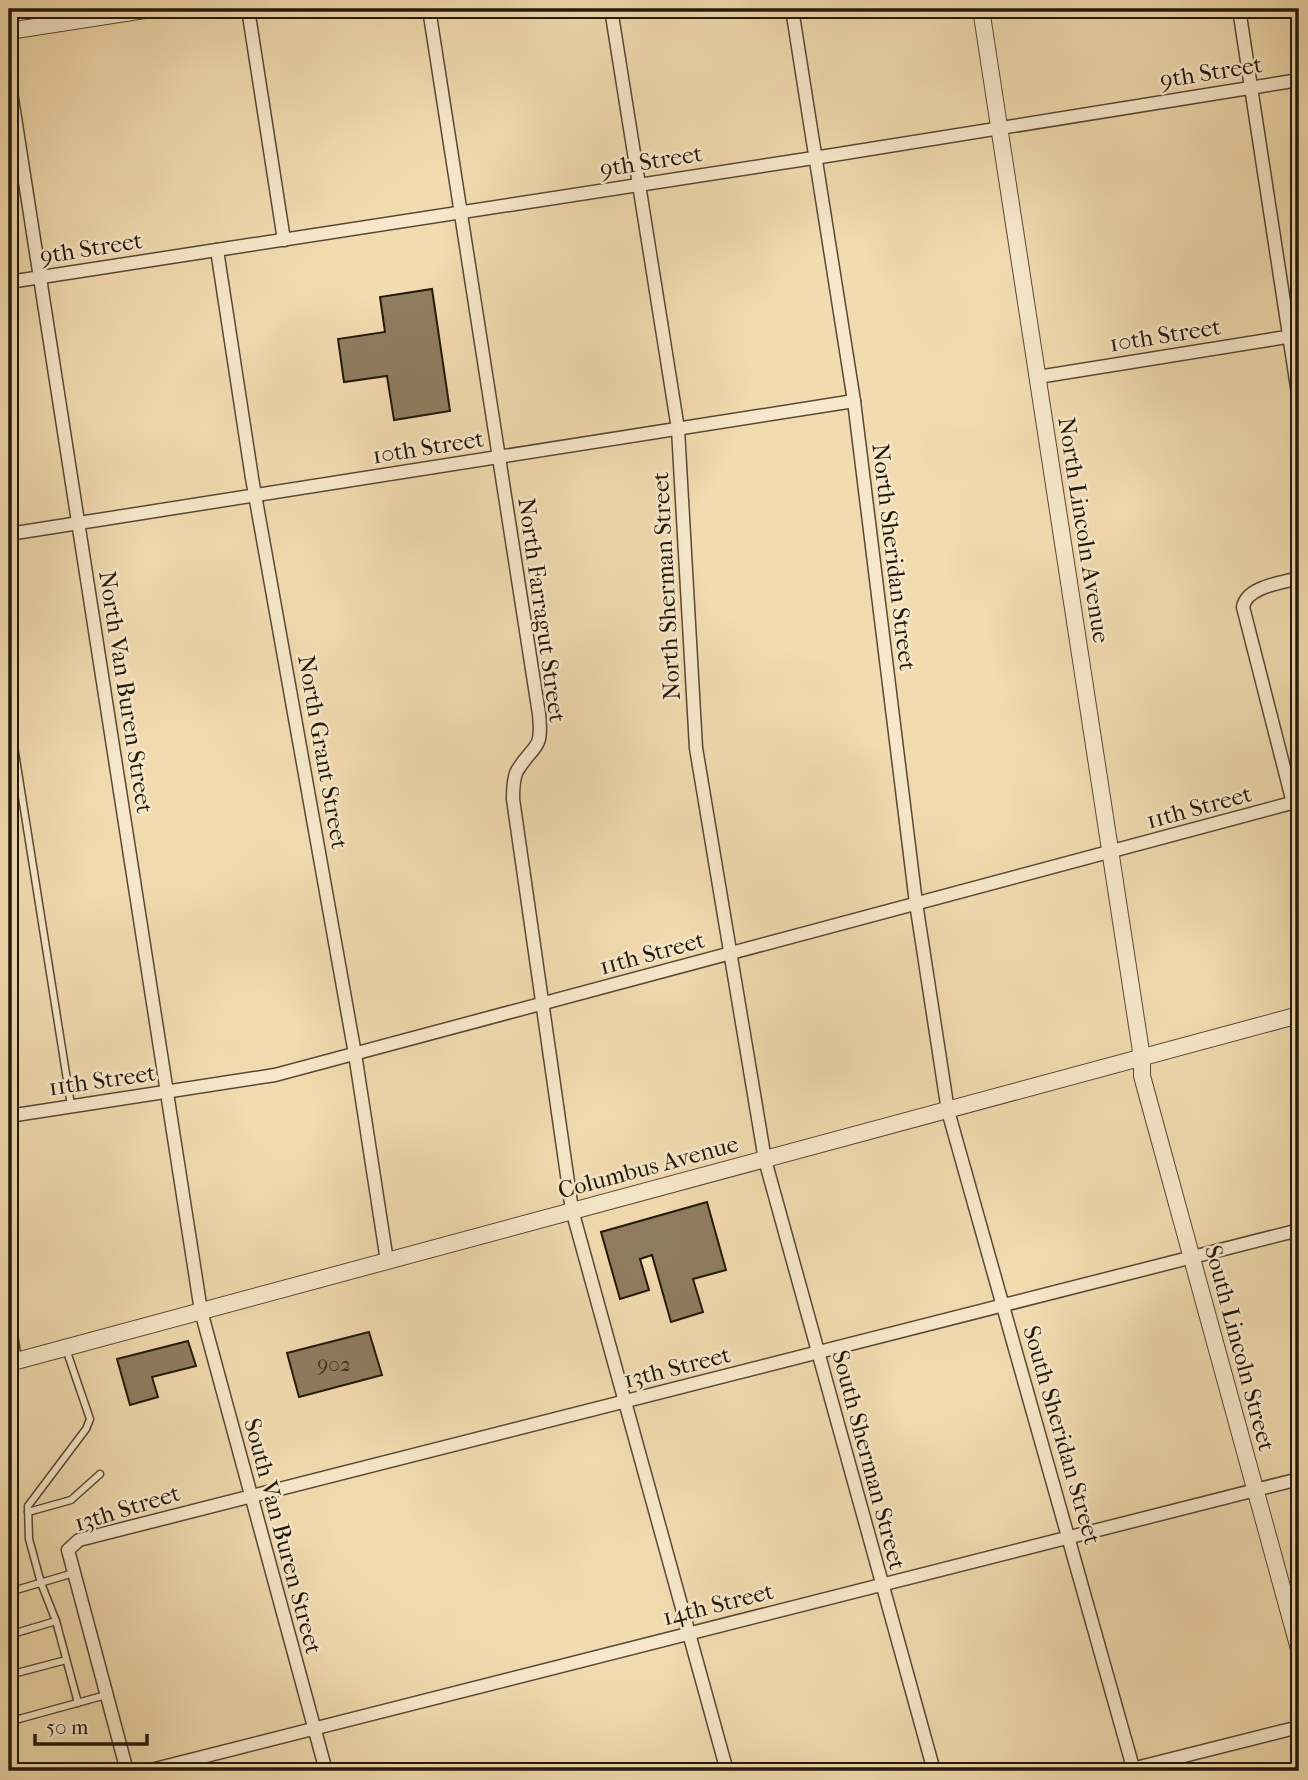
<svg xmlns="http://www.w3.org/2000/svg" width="1308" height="1780" font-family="'IM FELL French Canon',serif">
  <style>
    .building { fill: #8f7d60; stroke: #23180b; stroke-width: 2 }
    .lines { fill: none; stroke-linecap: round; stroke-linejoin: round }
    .service-casing { stroke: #574934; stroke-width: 9 }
    .minor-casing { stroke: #574934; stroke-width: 15 }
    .tertiary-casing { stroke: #574934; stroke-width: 18 }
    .service { stroke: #f7e8cb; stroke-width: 6 }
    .minor { stroke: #f7e8cb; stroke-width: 12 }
    .tertiary { stroke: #f7e8cb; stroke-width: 16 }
    .labels { text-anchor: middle; stroke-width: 5; stroke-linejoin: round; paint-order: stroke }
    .number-label { font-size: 21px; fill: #3e3120 }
    .street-label { font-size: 24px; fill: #23180b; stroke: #f7e8cb }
  </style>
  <rect width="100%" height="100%" fill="#f2dbaf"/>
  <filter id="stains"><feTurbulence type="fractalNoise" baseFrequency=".00286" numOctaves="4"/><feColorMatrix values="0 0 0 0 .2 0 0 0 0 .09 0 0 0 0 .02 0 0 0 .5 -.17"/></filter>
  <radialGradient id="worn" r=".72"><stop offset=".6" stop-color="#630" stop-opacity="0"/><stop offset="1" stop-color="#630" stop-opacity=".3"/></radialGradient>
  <g class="building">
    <polygon points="432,289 450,411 394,420 387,376 344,382 338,339 385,332 380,297"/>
    <polygon points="707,1202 726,1270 693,1279 703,1312 671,1322 652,1255 640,1259 649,1290 620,1299 601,1232"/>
    <polygon points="369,1332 382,1375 299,1397 287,1353"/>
    <polygon points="188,1341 196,1366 152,1377 158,1397 130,1405 117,1359"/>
  </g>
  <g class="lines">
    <defs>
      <g id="service">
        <polyline points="9,715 71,1105"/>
        <polyline points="66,1349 90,1419 86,1429 28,1506 29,1539 41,1583 56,1621 78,1703"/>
        <polyline points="28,1512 71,1500 100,1474"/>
        <polyline points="9,1592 74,1573"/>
        <polyline points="9,1635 56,1621"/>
        <polyline points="9,1675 66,1660"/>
        <polyline points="9,1701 13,1716 19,1719 106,1695"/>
      </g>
      <g id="minor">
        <polyline points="248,9 284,240"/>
        <path d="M429,9L539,714C543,752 534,743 517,771C513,779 513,790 513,799L572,1210L727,1771"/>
        <polyline points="611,9 678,429 696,748 765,1160 934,1771"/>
        <polyline points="792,9 854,401 916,903 948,1111 1134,1771"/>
        <polyline points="1239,9 1299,400"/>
        <polyline points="9,79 201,1311 326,1771"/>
        <polyline points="217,250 252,478 355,1054 387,1261"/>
        <polyline points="9,282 833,155 1299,80"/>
        <polyline points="1038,377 1299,335"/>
        <polyline points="9,534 854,401"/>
        <path d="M1293,803L1243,607C1247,586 1282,583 1299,578"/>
        <polyline points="9,1116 275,1075 1299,801"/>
        <polyline points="9,1321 15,1361"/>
        <polyline points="127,1771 68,1550 79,1540 1299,1230"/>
        <polyline points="147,1771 1299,1479"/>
        <polyline points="1124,1771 1299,1727"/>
      </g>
      <g id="tertiary">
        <polyline points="981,9 1142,1058 1142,1076 1299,1649"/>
        <polyline points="9,31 151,9"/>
        <polyline points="9,1363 1299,1015"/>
      </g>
    </defs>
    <use href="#service" class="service-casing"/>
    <use href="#minor" class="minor-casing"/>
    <use href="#tertiary" class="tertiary-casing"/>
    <use href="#service" class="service"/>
    <use href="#minor" class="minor"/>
    <use href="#tertiary" class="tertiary"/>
  </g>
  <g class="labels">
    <g class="number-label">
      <text x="334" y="1371">902</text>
    </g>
    <g class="street-label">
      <text transform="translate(1211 72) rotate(-9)" y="8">9th Street</text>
      <text transform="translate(651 161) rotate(-9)" y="8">9th Street</text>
      <text transform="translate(91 248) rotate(-9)" y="8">9th Street</text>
      <text transform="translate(1165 335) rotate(-9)" y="8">10th Street</text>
      <text transform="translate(428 447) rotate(-9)" y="8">10th Street</text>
      <text transform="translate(1084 530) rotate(81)" y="8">North Lincoln Avenue</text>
      <text transform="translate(894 557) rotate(83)" y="8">North Sheridan Street</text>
      <text transform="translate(666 586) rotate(-93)" y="8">North Sherman Street</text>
      <text transform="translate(542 610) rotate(82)" y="8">North Farragut Street</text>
      <text transform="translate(126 692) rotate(81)" y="8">North Van Buren Street</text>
      <text transform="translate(323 752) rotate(80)" y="8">North Grant Street</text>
      <text transform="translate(1199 807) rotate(-15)" y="8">11th Street</text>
      <text transform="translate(652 953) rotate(-15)" y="8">11th Street</text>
      <text transform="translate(102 1080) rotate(-8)" y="8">11th Street</text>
      <text transform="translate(648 1167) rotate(-15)" y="8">Columbus Avenue</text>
      <text transform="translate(1240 1348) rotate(75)" y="8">South Lincoln Street</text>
      <text transform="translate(677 1367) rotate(-14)" y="8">13th Street</text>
      <text transform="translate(1062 1435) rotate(74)" y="8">South Sheridan Street</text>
      <text transform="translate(869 1460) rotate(75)" y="8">South Sherman Street</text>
      <text transform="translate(127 1508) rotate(-17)" y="8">13th Street</text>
      <text transform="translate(283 1536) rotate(75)" y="8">South Van Buren Street</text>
      <text transform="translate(718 1604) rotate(-14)" y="8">14th Street</text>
    </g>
  </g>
  <rect width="1308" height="1780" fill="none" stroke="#f2dbaf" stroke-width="35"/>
  <rect x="10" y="10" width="1287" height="1759" fill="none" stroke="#23180b" stroke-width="3.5"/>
  <rect x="18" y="18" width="1273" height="1745" fill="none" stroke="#23180b" stroke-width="2"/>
  <path d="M35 1734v10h112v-10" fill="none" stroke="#23180b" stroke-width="3.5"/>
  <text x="46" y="1734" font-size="21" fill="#23180b" stroke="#f7e8cb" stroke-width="5" paint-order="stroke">50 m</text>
  <rect width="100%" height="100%" filter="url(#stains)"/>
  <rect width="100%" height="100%" fill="url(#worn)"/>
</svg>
